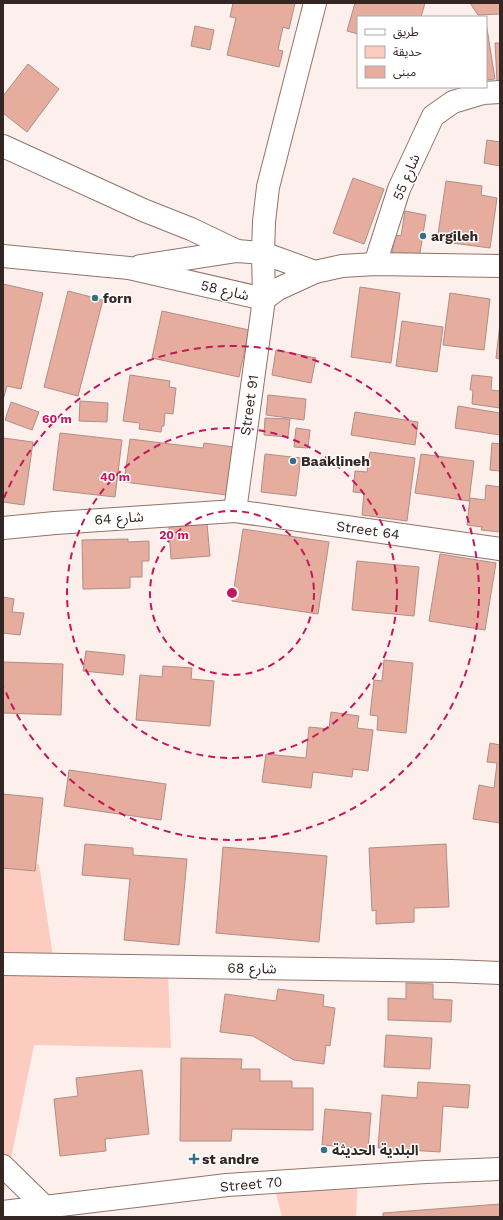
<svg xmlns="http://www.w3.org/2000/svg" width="503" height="1220" font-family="'Work Sans','Noto Sans Arabic',sans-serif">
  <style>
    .green { fill: #fbccbf }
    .building { fill: #e6ac9d; stroke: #ae8e86 }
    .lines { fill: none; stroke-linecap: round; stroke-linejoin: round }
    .street-casing { stroke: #91736b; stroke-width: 24 }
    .secondary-casing { stroke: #91736b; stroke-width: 24 }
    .street { stroke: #fff; stroke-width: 22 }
    .secondary { stroke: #fff; stroke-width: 22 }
    .ring { fill: none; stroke: #c2185b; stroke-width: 2; stroke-dasharray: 7 5 }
    .poi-dot { fill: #366f88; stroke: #fff; stroke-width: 1.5 }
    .labels { text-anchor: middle; stroke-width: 3; stroke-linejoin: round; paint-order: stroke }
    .street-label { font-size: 14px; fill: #332623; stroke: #fff }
    .poi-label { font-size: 14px; font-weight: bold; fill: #332623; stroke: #fff; text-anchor: start }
    .centre { fill: #c2185b; stroke: #fff; stroke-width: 2 }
    .ring-label { font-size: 12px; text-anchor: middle; font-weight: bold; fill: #c2185b; stroke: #fff; stroke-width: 3; stroke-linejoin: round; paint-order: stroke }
  </style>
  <rect width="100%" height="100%" fill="#fdefeb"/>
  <g class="green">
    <polygon points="3,862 39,864 53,957 168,975 171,1048 34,1045 3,1198"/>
    <polygon points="358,1176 356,1217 282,1217 273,1182"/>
  </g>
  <g class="building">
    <polygon points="233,3 295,3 289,29 283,27 278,50 283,51 279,67 227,55 236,18 230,17"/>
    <polygon points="355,3 425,3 421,17 358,17 358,34 347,31"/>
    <polygon points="470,3 500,3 500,14 478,15"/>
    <polygon points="486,22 495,79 486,80"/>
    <polygon points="195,26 214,30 210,50 191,46"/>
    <polygon points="495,43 500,43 500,80 497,81"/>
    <polygon points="28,64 59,89 27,132 3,113 3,96"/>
    <polygon points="487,140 500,142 500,166 484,163"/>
    <polygon points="353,178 384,189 364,244 333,233"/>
    <polygon points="446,181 482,186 481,195 497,198 490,248 437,241"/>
    <polygon points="405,211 426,215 419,259 392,255 395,235 401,236"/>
    <polygon points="3,284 43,293 21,389 7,386 3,400"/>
    <polygon points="360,287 400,293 391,363 351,357"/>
    <polygon points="68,291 103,300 78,396 44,387"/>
    <polygon points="450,293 490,299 484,350 443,345"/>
    <polygon points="162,311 249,330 239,377 152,358"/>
    <polygon points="402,321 443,327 437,372 396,366"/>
    <polygon points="500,324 500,359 496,358"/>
    <polygon points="276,350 316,358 311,383 272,375"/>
    <polygon points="130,375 170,381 169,387 176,388 173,414 165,413 164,426 162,426 161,432 139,429 140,423 123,421"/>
    <polygon points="472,375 492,377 491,390 500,391 500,408 472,404 473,390 470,390"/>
    <polygon points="268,395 306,399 304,420 266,415"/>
    <polygon points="80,401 108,403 107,422 79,421"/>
    <polygon points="11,402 39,412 32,430 5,420"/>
    <polygon points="458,406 500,413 500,435 455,428"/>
    <polygon points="355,412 418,422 415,445 351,435"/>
    <polygon points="265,418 290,419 288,437 264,435"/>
    <polygon points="296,428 310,430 308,448 294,447"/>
    <polygon points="60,433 122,440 115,497 53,490"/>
    <polygon points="3,438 33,442 24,505 3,502"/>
    <polygon points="130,439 203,448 204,443 241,448 235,496 124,482"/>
    <polygon points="492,443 500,444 500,471 490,470"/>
    <polygon points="370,452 415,458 407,521 362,515 364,493 353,492 355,471 367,472"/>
    <polygon points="265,454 301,458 296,496 261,492"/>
    <polygon points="421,454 474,461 469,501 415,493"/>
    <polygon points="486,485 500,487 500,532 481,530 482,527 467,525 470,498 485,500"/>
    <polygon points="207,524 210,556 171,559 169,527"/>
    <polygon points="243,529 329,542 318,614 232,601"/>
    <polygon points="128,539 128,542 149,541 149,561 142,561 142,577 130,577 130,588 83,589 82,540"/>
    <polygon points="440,554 496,563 485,630 429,621"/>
    <polygon points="357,561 419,567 414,616 352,610"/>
    <polygon points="3,597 14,599 12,612 24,613 20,635 3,633"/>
    <polygon points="86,651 125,655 123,675 83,671"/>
    <polygon points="384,660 413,663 406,733 377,730 378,716 370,715 374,680 382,681"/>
    <polygon points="3,662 63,664 61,715 3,713"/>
    <polygon points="163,666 192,668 191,679 214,681 210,726 136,720 140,675 162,677"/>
    <polygon points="331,712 359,716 357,728 373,730 368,771 353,769 352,777 313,772 311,788 262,782 266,754 306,758 309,727 329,729"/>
    <polygon points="490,743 500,745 500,823 473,819 479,785 494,788 497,763 487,762"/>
    <polygon points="69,770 166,784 161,820 64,806"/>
    <polygon points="3,794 43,798 35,871 3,868"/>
    <polygon points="85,844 133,848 133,855 187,859 179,945 124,940 130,879 82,875"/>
    <polygon points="446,844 449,907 414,908 414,922 376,924 376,910 372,911 369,848"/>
    <polygon points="223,847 327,856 319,942 216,933"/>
    <polygon points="406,983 433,984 433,999 452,1000 451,1022 388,1020 388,998 406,999"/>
    <polygon points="278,989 324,995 323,1006 335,1008 330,1046 326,1045 324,1064 294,1060 253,1036 220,1032 225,994 276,1001"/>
    <polygon points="386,1035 432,1038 430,1069 384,1067"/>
    <polygon points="181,1058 242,1059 241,1069 260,1069 260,1081 292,1081 292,1088 313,1088 313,1130 232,1129 231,1141 180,1141"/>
    <polygon points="142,1070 149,1134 105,1139 106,1151 60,1156 54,1099 78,1096 76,1078"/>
    <polygon points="418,1082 470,1085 468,1108 443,1106 440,1152 378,1148 382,1095 417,1098"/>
    <polygon points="325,1109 371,1113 368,1149 322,1145"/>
    <polygon points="500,1204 500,1217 383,1217 383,1213"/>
  </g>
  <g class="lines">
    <defs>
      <g id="street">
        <polyline points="3,146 143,210 191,229 237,251"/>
        <polyline points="375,264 399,189 433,116 453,102 483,93 500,92"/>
        <polyline points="3,528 55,523 235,511"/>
        <polyline points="3,964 451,971 500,973"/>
        <polyline points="3,1166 46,1208"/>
      </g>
      <g id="secondary">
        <polyline points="315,3 268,187 264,222 263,253 264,299 235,511 500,549"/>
        <polyline points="3,256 129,268 264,299 278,289 315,272 342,266 375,264 500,266"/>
        <polyline points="140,266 237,251 263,253 315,272"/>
        <polyline points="3,1212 227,1185 426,1172 500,1169"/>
      </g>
    </defs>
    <use href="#street" class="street-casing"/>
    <use href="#secondary" class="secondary-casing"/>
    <use href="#street" class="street"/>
    <use href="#secondary" class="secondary"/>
  </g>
  <g class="ring">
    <circle cx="232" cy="593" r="82"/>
    <circle cx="232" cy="593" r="165"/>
    <path d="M4 498A247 247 0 1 1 4 688"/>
  </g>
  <g class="poi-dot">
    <circle cx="423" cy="236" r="4"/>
    <circle cx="95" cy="298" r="4"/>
    <circle cx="293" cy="461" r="4"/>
    <circle cx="324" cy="1150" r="4"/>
    <path d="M192 1153h4v4h4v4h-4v4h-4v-4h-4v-4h4z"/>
  </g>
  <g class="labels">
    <g class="street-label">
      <text transform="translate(406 177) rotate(-67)" y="5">شارع 55</text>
      <text transform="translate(225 290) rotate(13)" y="5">شارع 58</text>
      <text transform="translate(249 405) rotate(-82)" y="5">Street 91</text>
      <text transform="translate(119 518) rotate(-4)" y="5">شارع 64</text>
      <text transform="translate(368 530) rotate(8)" y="5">Street 64</text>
      <text transform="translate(252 968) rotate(1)" y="5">شارع 68</text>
      <text transform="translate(251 1184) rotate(-5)" y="5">Street 70</text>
    </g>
    <g class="poi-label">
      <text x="431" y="241">argileh</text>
      <text x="103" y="303">forn</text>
      <text x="301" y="466">Baaklineh</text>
      <text x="332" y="1155">البلدية الحديثة</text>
      <text x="202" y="1164">st andre</text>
    </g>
  </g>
  <circle cx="232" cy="593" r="6" class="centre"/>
  <g class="ring-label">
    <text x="57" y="423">60 m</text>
    <text x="115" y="481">40 m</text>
    <text x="174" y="539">20 m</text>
  </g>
  <rect width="503" height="1220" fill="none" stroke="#332623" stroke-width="8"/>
  <rect x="357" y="16" width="130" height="72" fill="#ffffff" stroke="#ada8a7"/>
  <rect x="365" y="29" width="20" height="6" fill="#ffffff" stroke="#ada8a7"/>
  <text x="393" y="36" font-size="12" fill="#332623">طريق</text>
  <rect x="365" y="46" width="20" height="12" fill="#fbccbf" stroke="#ada8a7"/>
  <text x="393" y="56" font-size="12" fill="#332623">حديقة</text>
  <rect x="365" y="66" width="20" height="12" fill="#e6ac9d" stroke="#ada8a7"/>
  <text x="393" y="76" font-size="12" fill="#332623">مبنى</text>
</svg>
